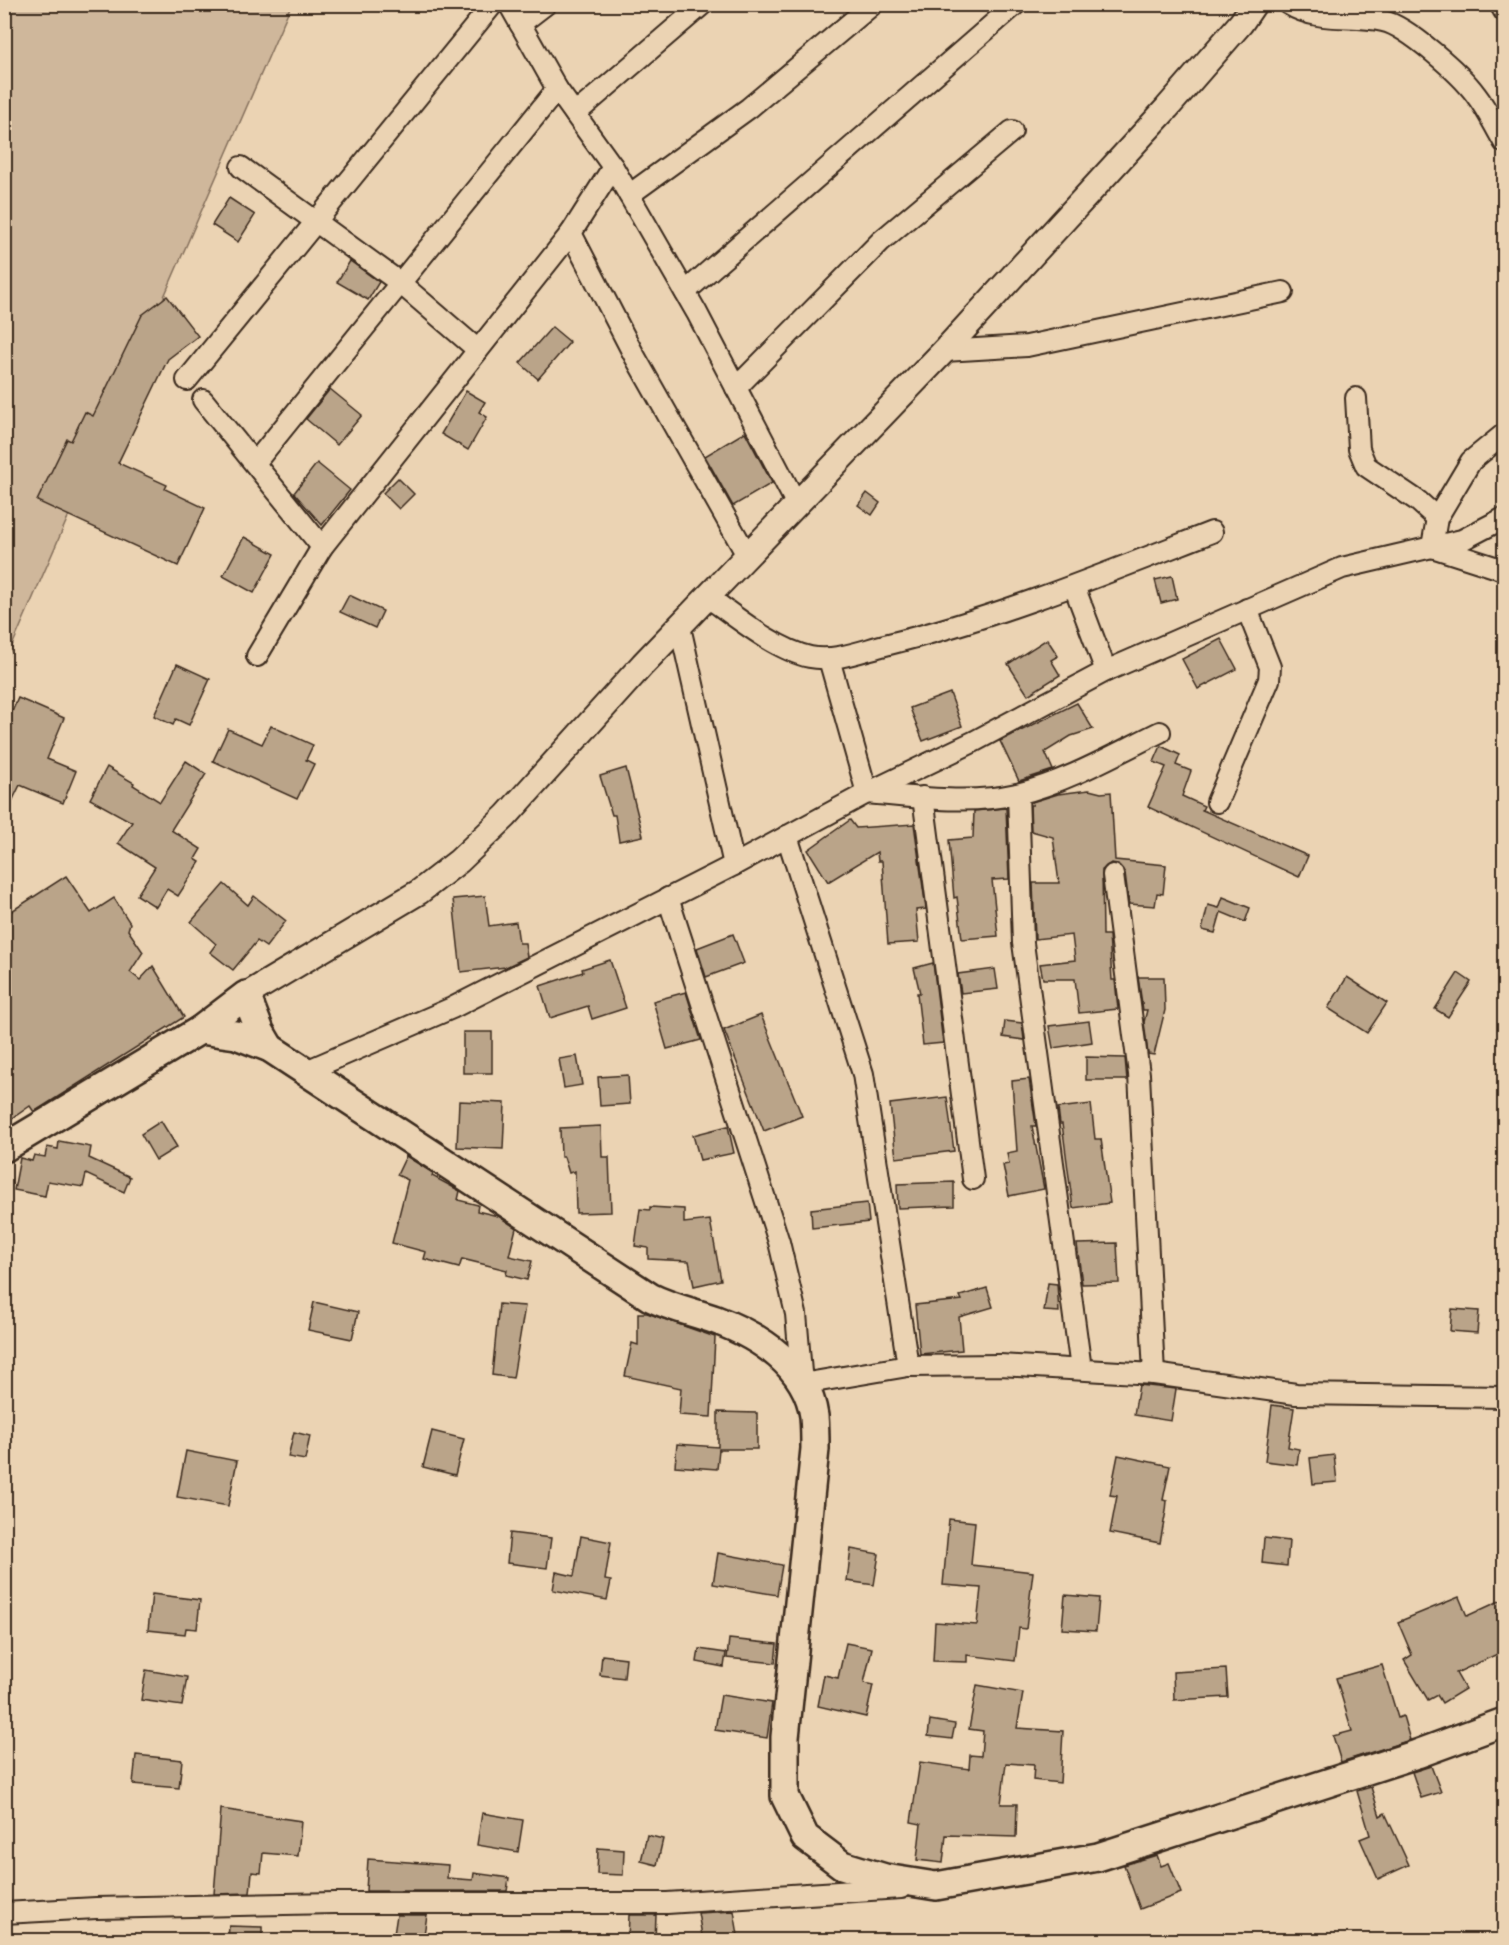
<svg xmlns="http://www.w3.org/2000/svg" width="1509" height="1945" font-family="Sriracha,sans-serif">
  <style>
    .green { fill: #cfb79b; stroke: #85705c; stroke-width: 1.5 }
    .building { fill: #baa489; stroke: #3b2a1e; stroke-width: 1.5 }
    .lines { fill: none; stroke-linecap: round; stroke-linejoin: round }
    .minor-casing { stroke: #3b2a1e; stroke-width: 24 }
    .tertiary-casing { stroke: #3b2a1e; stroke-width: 28 }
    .secondary-casing { stroke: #3b2a1e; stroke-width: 32 }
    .minor { stroke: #ebd3b3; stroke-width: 20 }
    .tertiary { stroke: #ebd3b3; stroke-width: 24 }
    .secondary { stroke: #ebd3b3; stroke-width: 27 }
  </style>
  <rect width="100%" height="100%" fill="#ebd3b3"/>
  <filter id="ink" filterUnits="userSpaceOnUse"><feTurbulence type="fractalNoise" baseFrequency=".0167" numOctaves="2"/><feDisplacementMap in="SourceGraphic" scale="12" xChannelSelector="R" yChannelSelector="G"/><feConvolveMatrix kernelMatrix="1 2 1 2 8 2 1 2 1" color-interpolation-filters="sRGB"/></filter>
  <g filter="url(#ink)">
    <polygon class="green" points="5,5 291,5 5,662"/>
    <g class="building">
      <polygon points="229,198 255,215 238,242 212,225"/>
      <polygon points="350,261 379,282 368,300 337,282"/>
      <polygon points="167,296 198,336 168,359 118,463 167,485 165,489 205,508 178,566 37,501 67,439 71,441 85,412 93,416 142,315"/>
      <polygon points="552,327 570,342 538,379 520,363"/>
      <polygon points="330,389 362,415 337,445 306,419"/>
      <polygon points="466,391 485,402 479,412 487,417 468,450 441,434"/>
      <polygon points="745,432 772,483 733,506 705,456"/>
      <polygon points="317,463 350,490 322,525 294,493"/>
      <polygon points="398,478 414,494 399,509 383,493"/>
      <polygon points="867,493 880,503 872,515 858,505"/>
      <polygon points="244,537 275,554 254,593 223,576"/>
      <polygon points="1172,576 1177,599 1161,603 1155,580"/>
      <polygon points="349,595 383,611 375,628 340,612"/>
      <polygon points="1047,639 1058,656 1051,660 1060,675 1028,695 1008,664"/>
      <polygon points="1221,639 1237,669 1198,689 1182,659"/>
      <polygon points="177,664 210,679 189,725 176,719 173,725 154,716"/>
      <polygon points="950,693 962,726 923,741 910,708"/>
      <polygon points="18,698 64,718 47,759 76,771 63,803 20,785 4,818 4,730"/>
      <polygon points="1077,703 1093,729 1071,736 1045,752 1053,770 1019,781 1000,741"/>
      <polygon points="271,726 313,745 306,760 314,764 297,799 213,761 228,729 262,744"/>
      <polygon points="1161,746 1180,755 1176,765 1191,771 1182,796 1204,806 1202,810 1308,856 1299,877 1148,807 1166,767 1154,762"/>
      <polygon points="186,761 206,774 171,830 201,849 195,859 200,862 178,896 167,889 156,907 137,895 155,867 118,843 132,822 90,799 107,767 134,783 133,785 160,802"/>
      <polygon points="626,768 643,836 619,841 615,815 612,815 600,776"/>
      <polygon points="1089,790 1101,793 1111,792 1115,860 1166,865 1163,894 1157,893 1155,906 1129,904 1125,873 1118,864 1111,863 1102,870 1103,935 1109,935 1112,980 1115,980 1118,1009 1079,1013 1075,979 1043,979 1040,964 1075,960 1072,935 1035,939 1033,883 1059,883 1053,837 1031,831 1030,805 1033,805 1032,802 1058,794"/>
      <polygon points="1006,808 1009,879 992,880 998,936 962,939 957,897 954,898 949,840 973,838 974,811"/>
      <polygon points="850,820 856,828 914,824 926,909 916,910 919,942 888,944 882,861 878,861 877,852 828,882 808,850"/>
      <polygon points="66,876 91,913 114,898 130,923 128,930 143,952 130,972 140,980 153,966 184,1017 34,1112 30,1106 4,1124 4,916"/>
      <polygon points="224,884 248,905 254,896 286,921 266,947 257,941 233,970 210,952 216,944 191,922"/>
      <polygon points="485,896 489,926 516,922 519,943 525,943 527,957 506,967 461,972 453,899"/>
      <polygon points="1223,897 1250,908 1245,922 1221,912 1215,933 1202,930 1208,905 1219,908"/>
      <polygon points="733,934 744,963 706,977 697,948"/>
      <polygon points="610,960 626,1008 592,1019 588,1006 550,1018 540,986 583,972 582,969"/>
      <polygon points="933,963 943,1043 923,1045 917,993 920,993 914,968"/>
      <polygon points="995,969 998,989 961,993 958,974"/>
      <polygon points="1458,973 1471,982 1448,1017 1435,1009"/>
      <polygon points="1138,977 1164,977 1165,1010 1154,1055 1148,1054 1144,1022 1147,1010 1143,1010"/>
      <polygon points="1347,977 1387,1003 1367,1033 1328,1008"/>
      <polygon points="686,992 701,1040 667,1049 653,1001"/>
      <polygon points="761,1015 802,1116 764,1131 724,1030"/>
      <polygon points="1005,1021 1022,1023 1024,1040 1003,1037"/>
      <polygon points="1089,1021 1092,1042 1053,1048 1049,1026"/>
      <rect x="463" y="1032" width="29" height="41"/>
      <polygon points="577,1056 582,1085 564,1088 559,1059"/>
      <polygon points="1086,1057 1125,1058 1127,1080 1086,1080"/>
      <polygon points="628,1075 630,1104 600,1106 598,1077"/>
      <polygon points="1029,1079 1036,1126 1032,1126 1044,1189 1009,1196 1003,1165 1009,1164 1007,1153 1017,1151 1012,1081"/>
      <polygon points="947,1097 954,1151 896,1158 890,1104"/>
      <polygon points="459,1101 505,1103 503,1149 457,1147"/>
      <polygon points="1091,1104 1095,1139 1101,1139 1110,1203 1073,1208 1062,1124 1060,1124 1058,1108"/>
      <polygon points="161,1121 177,1147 156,1160 141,1134"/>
      <polygon points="601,1126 602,1157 609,1157 611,1212 576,1213 575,1171 569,1173 564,1157 561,1157 560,1128"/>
      <polygon points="728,1126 734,1153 700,1160 693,1135"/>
      <polygon points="59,1141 91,1147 89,1158 130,1177 124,1192 86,1174 83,1187 48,1181 45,1196 14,1190 20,1158 32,1161 34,1155 45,1157 47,1147 58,1149"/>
      <polygon points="406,1156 433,1173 432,1176 460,1191 458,1200 478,1205 477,1211 498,1216 516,1228 509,1256 532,1261 527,1280 506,1275 507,1270 462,1259 459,1268 424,1259 426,1252 392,1243 408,1180 397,1175"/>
      <polygon points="954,1182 954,1206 898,1208 897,1184"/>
      <polygon points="867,1203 869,1222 812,1228 811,1209"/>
      <polygon points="650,1207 684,1209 684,1223 710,1220 721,1280 694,1286 689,1261 648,1259 648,1248 635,1246 640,1209 650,1210"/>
      <polygon points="1117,1243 1119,1283 1082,1284 1077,1244"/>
      <polygon points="1048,1283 1057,1284 1059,1312 1044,1311"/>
      <polygon points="987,1288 993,1307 959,1317 962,1350 920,1354 915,1305 962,1300 960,1296"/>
      <polygon points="314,1302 358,1312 352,1339 308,1330"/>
      <polygon points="499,1304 525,1306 513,1378 492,1375"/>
      <polygon points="1452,1309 1479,1311 1477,1333 1450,1331"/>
      <polygon points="638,1313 647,1313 715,1337 711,1417 679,1415 681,1388 625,1376 632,1343 638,1345"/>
      <polygon points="1139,1385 1176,1389 1171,1421 1134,1415"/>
      <polygon points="1272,1405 1294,1408 1288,1447 1299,1449 1297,1465 1265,1461"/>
      <polygon points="718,1412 757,1413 757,1449 719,1449 717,1469 675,1466 677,1444 718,1447"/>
      <polygon points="432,1431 464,1439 455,1475 423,1467"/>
      <polygon points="294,1432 310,1436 305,1460 288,1457"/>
      <polygon points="186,1451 237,1461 228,1506 177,1497"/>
      <polygon points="1118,1455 1170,1466 1163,1500 1167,1501 1166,1511 1160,1543 1110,1533 1117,1496 1110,1495"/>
      <polygon points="1334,1455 1337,1482 1313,1484 1310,1458"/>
      <polygon points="949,1519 975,1522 971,1565 1033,1572 1026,1629 1019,1628 1015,1661 967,1655 967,1662 933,1661 935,1622 977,1625 981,1588 943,1585"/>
      <polygon points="510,1533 551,1538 547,1568 507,1563"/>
      <polygon points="581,1536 611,1542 605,1580 611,1581 607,1600 553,1590 556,1572 574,1576"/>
      <polygon points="1264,1538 1289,1541 1287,1566 1262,1563"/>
      <polygon points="851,1549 879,1554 874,1585 847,1581"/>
      <polygon points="718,1553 782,1565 777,1595 713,1584"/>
      <polygon points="152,1594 200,1600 197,1629 186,1628 185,1634 148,1630"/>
      <polygon points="1065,1595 1099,1598 1096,1631 1062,1629"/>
      <polygon points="1459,1597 1467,1616 1504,1599 1504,1651 1456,1673 1465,1689 1442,1703 1437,1695 1428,1700 1404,1660 1412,1655 1398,1622"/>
      <polygon points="729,1639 777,1644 775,1663 727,1658"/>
      <polygon points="846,1643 872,1648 864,1683 873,1685 866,1717 818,1706 824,1675 838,1678"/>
      <polygon points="699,1649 726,1653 724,1667 697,1662"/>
      <polygon points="602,1655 626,1658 624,1678 600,1675"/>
      <polygon points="1382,1665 1398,1718 1403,1716 1410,1740 1341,1762 1333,1736 1352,1731 1336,1678"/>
      <polygon points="1226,1669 1228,1697 1174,1700 1173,1672"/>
      <polygon points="146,1670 187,1677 182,1706 141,1700"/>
      <polygon points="977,1685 1023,1693 1017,1728 1063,1731 1060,1783 1033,1780 1034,1765 1006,1763 1001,1804 1017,1804 1016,1837 946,1835 943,1863 917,1860 921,1824 911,1822 920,1762 969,1769 970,1755 981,1756 983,1731 969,1729"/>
      <polygon points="721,1695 772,1703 767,1738 715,1730"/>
      <polygon points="930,1720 955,1724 952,1739 928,1736"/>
      <polygon points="136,1755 182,1760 179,1788 133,1784"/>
      <polygon points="1431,1766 1441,1792 1421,1798 1412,1772"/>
      <polygon points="1371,1787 1380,1816 1385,1813 1409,1865 1378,1879 1360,1839 1370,1835 1357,1791"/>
      <polygon points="221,1809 301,1821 298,1856 263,1853 261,1873 252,1872 250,1893 214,1894"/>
      <polygon points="482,1813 523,1820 518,1852 477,1845"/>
      <polygon points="647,1835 663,1839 657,1865 641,1861"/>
      <polygon points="598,1848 624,1850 623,1875 597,1874"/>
      <polygon points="1157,1855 1161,1866 1169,1863 1181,1893 1140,1909 1124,1865"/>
      <polygon points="368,1859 448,1865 447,1878 473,1880 474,1873 509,1878 507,1891 366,1891"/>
      <polygon points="734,1911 739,1941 703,1941 698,1913"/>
      <polygon points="397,1915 427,1915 423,1941 393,1941"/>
      <polygon points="629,1915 656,1915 655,1941 628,1941"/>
      <polygon points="229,1926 262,1927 262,1940 228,1940"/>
    </g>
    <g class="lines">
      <defs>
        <g id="minor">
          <polyline points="509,4 557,89 613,167 697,313 797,505"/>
          <path d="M1288,4C1319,23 1350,14 1383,21C1407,26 1461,74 1476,95C1487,109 1495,127 1504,142"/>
          <polyline points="1500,4 1504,11"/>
          <polyline points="520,24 546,4"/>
          <polyline points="575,114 703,4"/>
          <polyline points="241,167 399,282 478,350"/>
          <polyline points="629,195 749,108 873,4"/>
          <polyline points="571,233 634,355 748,557"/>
          <polyline points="685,292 1016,4"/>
          <polyline points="944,351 1027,346 1283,292"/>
          <polyline points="187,380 493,4"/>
          <polyline points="736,388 881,241 1012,131"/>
          <polyline points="1356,398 1359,449 1366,466 1418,501 1437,518"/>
          <polyline points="203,400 322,547"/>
          <polyline points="1504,434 1471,461 1437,518 1432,547 1504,570"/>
          <polyline points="255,463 557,89"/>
          <polyline points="1074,586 1106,671"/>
          <path d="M708,597C736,617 776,650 810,657C835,662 861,651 885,645C997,618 1104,574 1212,532"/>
          <polyline points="680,627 734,865"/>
          <polyline points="257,656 322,547 571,233 613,167"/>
          <path d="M829,659L867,793C916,797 968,805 1017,794C1067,782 1115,754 1160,732"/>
          <polyline points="1018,794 1023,943 1081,1369"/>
          <polyline points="923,797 973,1179"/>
          <polyline points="1217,802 1269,680 1270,667 1247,609"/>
          <polyline points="787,836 863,1074 908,1366"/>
          <polyline points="1113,875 1139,1074 1154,1374"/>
          <polyline points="668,898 779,1242 796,1314 802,1384 908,1366 1000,1365 1154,1374 1296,1394 1504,1397"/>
          <polyline points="304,1072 452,1008 734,865 867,793 975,741 1106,671 1342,568 1462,540 1504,518"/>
          <polyline points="4,1913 96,1908 335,1903 667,1903 901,1888"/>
        </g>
        <polyline id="tertiary" points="246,995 419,892 459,861 506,816 643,664 944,351 1167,108 1241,23 1254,4"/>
        <g id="secondary">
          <path d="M200,1030L236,1035L270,1048L650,1297C672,1308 694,1312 716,1320C759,1336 807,1366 814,1416C815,1427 815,1438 815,1449L785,1737V1796L805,1837L842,1865L885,1878L936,1886L1098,1857L1417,1754L1504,1722"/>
          <polyline points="4,1148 200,1030 246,995 260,1031 270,1048"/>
        </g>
      </defs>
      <use href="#minor" class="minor-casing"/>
      <use href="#tertiary" class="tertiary-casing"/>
      <use href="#secondary" class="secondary-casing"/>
      <use href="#minor" class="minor"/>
      <use href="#tertiary" class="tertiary"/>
      <use href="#secondary" class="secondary"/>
    </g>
  </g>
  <rect width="1509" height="1945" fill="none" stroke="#ebd3b3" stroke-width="24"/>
  <rect x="12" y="12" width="1485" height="1921" fill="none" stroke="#3b2a1e" stroke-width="2" filter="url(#ink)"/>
</svg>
